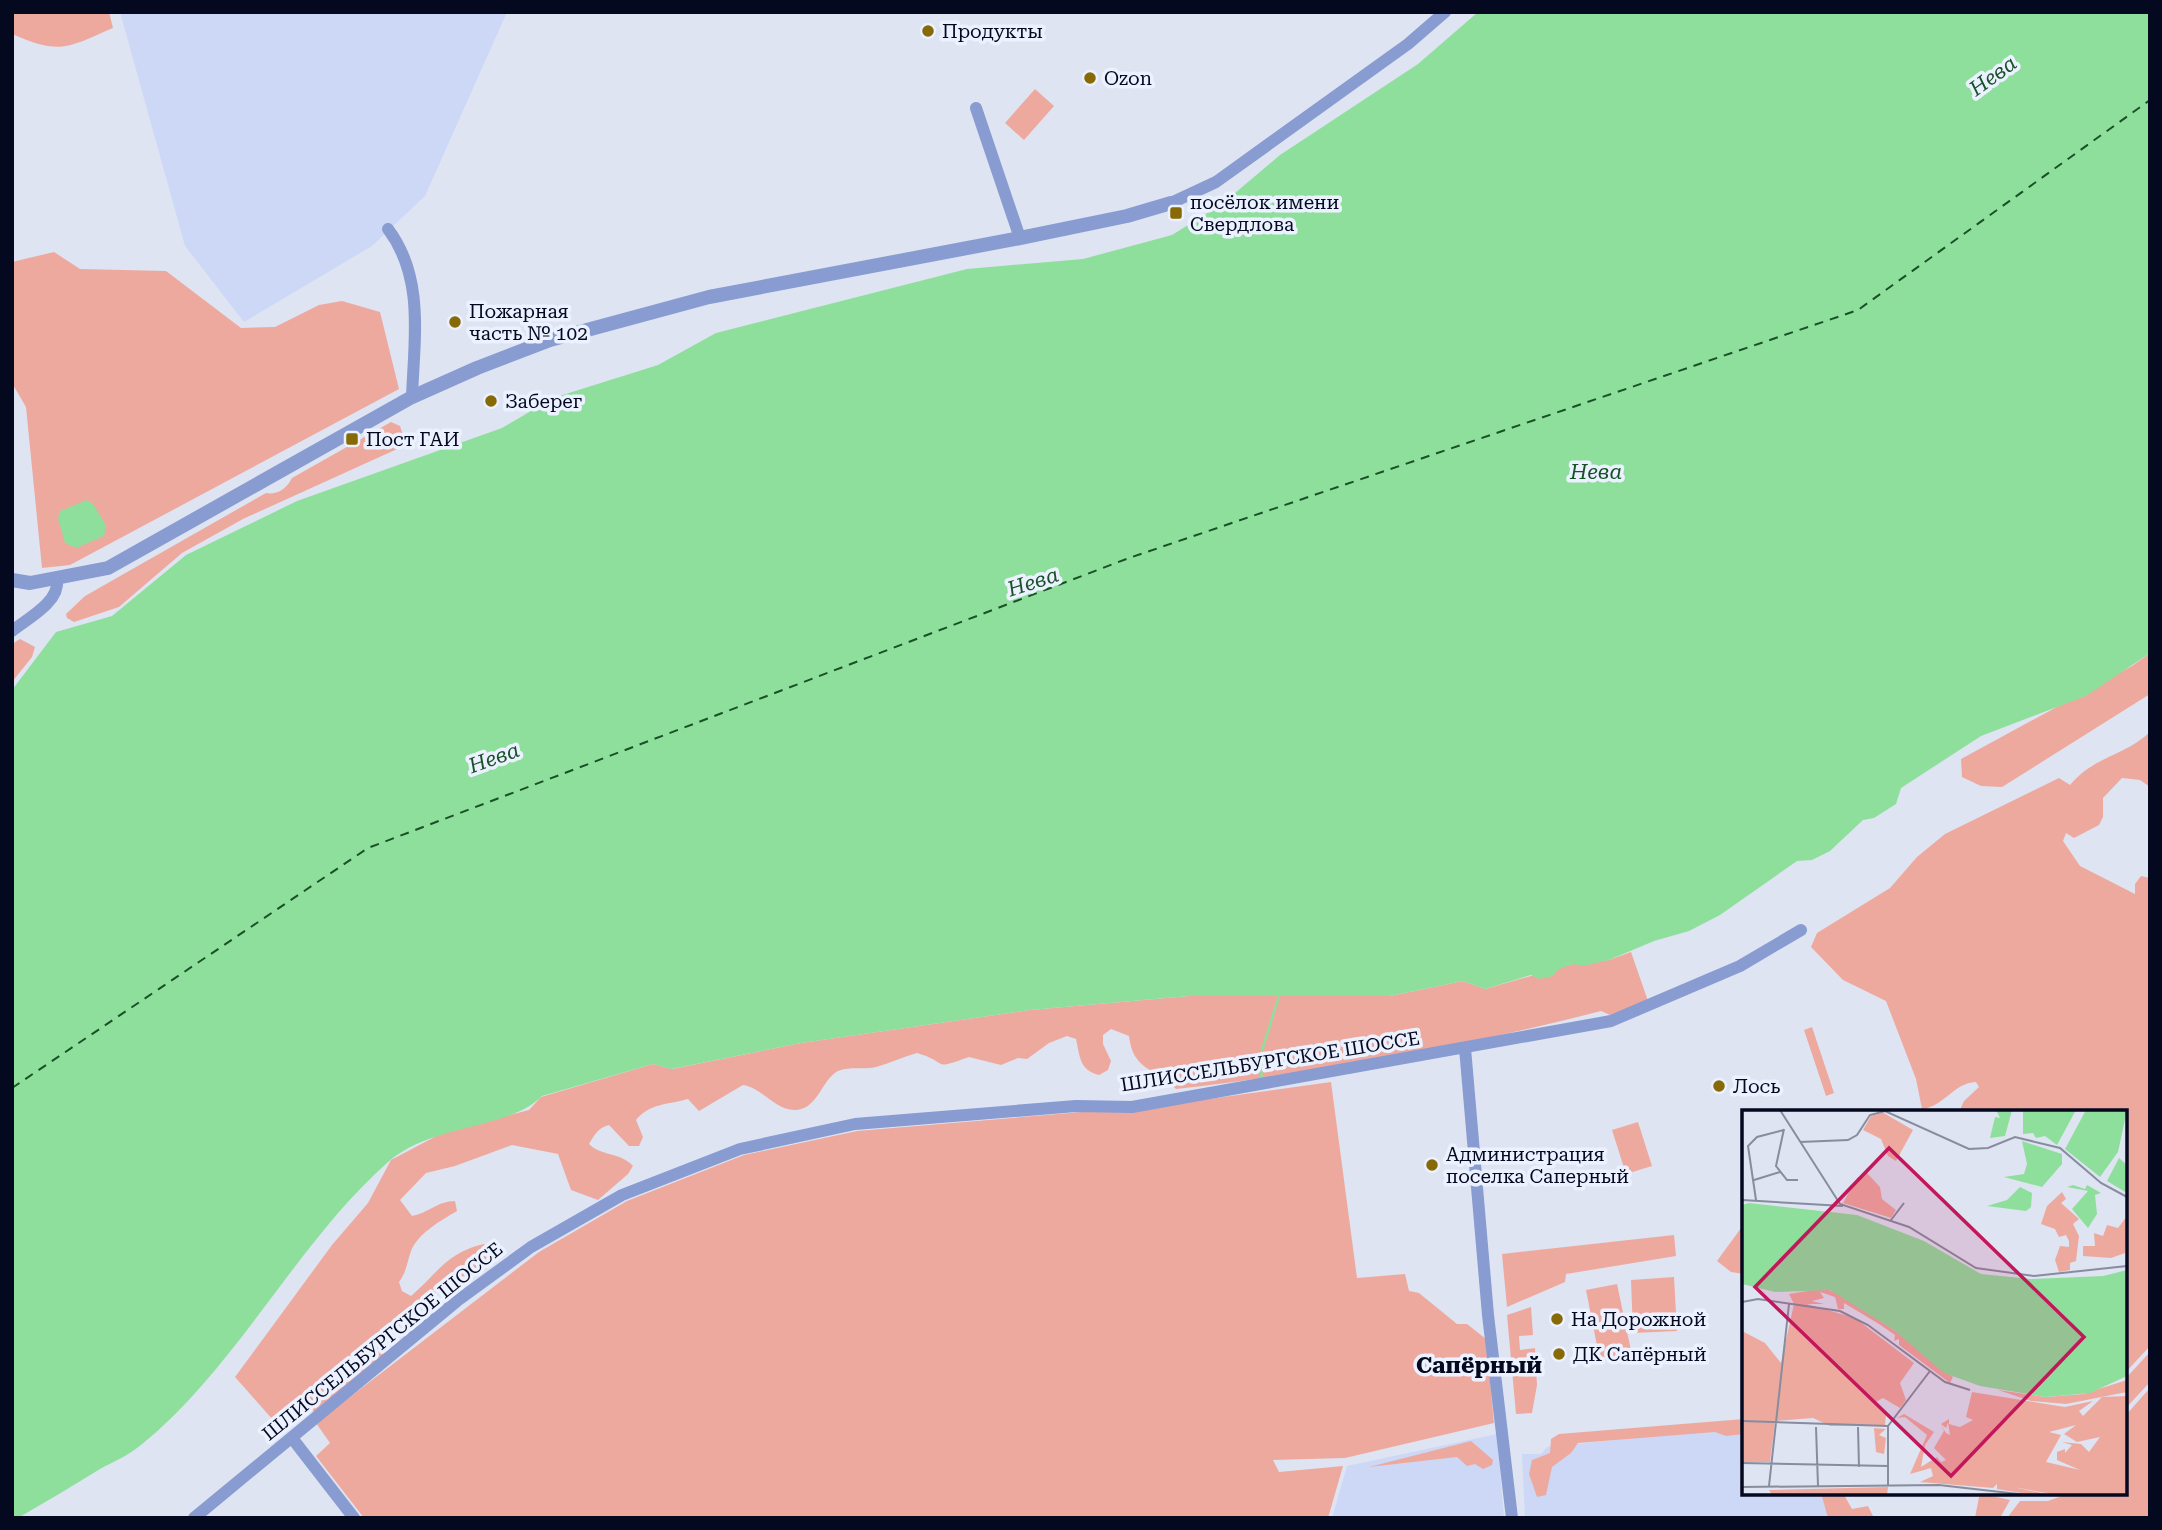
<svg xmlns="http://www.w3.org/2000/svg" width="2162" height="1530" font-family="'Roboto Serif',serif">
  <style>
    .built { fill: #ccd8f6 }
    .green { fill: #eea99f }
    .water { fill: #8fdf9c }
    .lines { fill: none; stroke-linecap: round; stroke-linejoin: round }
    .stream { stroke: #8fdf9c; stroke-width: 2.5 }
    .ferry { stroke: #195127; stroke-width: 2; stroke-dasharray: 9 7; stroke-linecap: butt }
    .minor { stroke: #889cd1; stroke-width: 12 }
    .tertiary { stroke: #889cd1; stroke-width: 14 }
    .poi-dot { fill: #876905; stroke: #ebf1ff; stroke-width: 2.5 }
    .labels { text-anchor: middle; stroke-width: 7; stroke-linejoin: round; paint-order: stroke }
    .poi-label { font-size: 19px; fill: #040920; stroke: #ebf1ff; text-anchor: start }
    .street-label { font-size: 19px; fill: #040920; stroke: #ebf1ff }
    .water-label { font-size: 21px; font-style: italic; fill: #195127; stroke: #ebf1ff }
    .quarter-label { font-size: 23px; font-weight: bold; fill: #040920; stroke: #ebf1ff }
    .inset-river { fill: none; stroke: #8fdf9c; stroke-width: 3.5 }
    .inset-road { fill: none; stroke: #878c9e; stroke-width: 2 }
    .view { fill: #c2185b; fill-opacity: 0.15; stroke: #c2185b; stroke-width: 3.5 }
    .inset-edge { fill: none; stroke: #040920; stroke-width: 3.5 }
  </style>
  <rect width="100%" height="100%" fill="#dee4f2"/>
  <g class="built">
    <polygon points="120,12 507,12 425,196 372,246 244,322 185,246"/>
    <polygon points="1744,1427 1744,1493 1828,1493 1836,1518 1525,1518 1522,1454 1541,1454 1547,1447"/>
    <polygon points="1497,1434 1504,1518 1332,1518 1347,1466"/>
  </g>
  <g class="green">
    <path d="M12,12H109L113,28C67,48 60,55 12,34Z"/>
    <polygon points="1035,89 1054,106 1024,140 1005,123"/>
    <polygon points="54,252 80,269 166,271 241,328 275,327 319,305 342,301 380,312 399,389 70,565 42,568 26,407 12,383 12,262"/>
    <path d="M391,422L400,426L406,445L243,519L182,553L119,607L74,622L67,618L66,614L85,596L266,493C278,495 286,489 292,478Z"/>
    <polygon points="20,639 35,647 32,657 12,682 12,644"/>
    <polygon points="2150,653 2150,694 2002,787 1981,786 1962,777 1961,759 2132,666"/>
    <path d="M2150,732V787L2140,780L2122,778L2103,798V817L2099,825L2074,838L2066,833L2063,841L2080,866L2135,894V884L2141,876L2150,878V1346L2125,1373V1112H1959L1964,1101L1979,1087L1976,1082C1953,1083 1944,1107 1922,1109L1916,1079L1886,1001L1843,980L1811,947L1817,933L1890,888L1917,857L1945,834L2059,778L2070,785C2094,756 2125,756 2150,732Z"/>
    <path d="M1631,952L1648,1001L1610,1015L1601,1011C1462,1047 1318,1073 1176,1089C1154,1067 1133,1071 1129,1036L1111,1029L1103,1035V1044L1111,1061L1108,1070L1099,1075C1079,1070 1080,1056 1076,1039L1067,1036L1049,1043L1027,1059L1018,1058L1001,1065L969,1057C930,1071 951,1063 917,1053C903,1057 890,1063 876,1067C864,1070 850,1066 838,1071C822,1079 818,1109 796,1110C775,1111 763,1088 743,1085L699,1111L688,1099C667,1105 650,1103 636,1120L643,1137L639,1146H629L609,1125C598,1128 595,1134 589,1144C600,1156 620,1152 633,1166L628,1174L598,1200L571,1190L558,1154L512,1145L455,1166L426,1173L400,1200L412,1216C428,1213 438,1201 455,1201L457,1211C442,1220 418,1233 411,1251C407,1262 407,1271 399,1282L402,1291L411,1296C438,1273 446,1253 484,1244L491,1250C481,1273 464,1274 445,1286C423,1301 389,1328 385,1354L320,1412L284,1408L274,1421L235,1377L332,1245L368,1203L391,1160L444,1132L529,1110L541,1097L653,1064L672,1069L801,1043L1030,1010L1189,996H1390L1463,981L1485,989L1573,964L1609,960Z"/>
    <polygon points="1812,1027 1834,1093 1826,1096 1804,1030"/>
    <polygon points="1331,1082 1357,1278 1405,1274 1409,1291 1419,1293 1457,1324 1467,1324 1486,1339 1494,1423 1345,1458 1273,1460 1279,1472 1343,1466 1328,1518 364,1518 316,1456 330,1443 316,1423 539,1252 627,1201 744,1155 857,1131 1165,1105"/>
    <polygon points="1638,1122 1652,1166 1626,1174 1612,1130"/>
    <polygon points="1744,1224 1744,1274 1731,1272 1717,1261"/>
    <polygon points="1674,1235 1676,1256 1566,1274 1565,1282 1507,1307 1502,1254"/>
    <polygon points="1674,1277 1677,1331 1633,1333 1631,1280"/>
    <polygon points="1617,1284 1632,1355 1600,1361 1586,1290"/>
    <polygon points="1531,1307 1533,1335 1519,1336 1520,1350 1535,1348 1537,1385 1532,1413 1516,1414 1507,1315"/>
    <polygon points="2150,1352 2150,1382 2125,1409 2125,1379"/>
    <polygon points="2150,1388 2150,1518 2007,1518 2020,1501 2048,1501 2070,1493 2125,1493 2125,1416"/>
    <polygon points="1744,1419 1744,1434 1726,1436 1715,1432 1578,1443 1571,1453 1552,1467 1546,1495 1537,1497 1529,1474 1532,1460 1550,1453 1551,1439 1559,1434"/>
    <polygon points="1471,1441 1493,1460 1492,1465 1483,1469 1475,1464 1467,1466 1457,1457 1369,1467"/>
    <polygon points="1821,1493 1843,1493 1852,1509 1868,1506 1874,1518 1828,1518"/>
    <polygon points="1983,1494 2010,1500 2000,1518 1975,1518 1979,1497"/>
  </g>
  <g class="water">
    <path d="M1478,12H2150V653L2086,696L1981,736L1901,788L1896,804L1874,818L1863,820L1830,851L1812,860L1797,861L1720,915L1689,931L1654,941L1609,960L1583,966L1573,964L1559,969L1553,976L1539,979L1531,975L1485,989L1463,981L1390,996H1189L1030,1010L801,1043L671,1069L653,1064L542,1096C509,1130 433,1123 388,1162C294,1246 238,1366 141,1445C129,1455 113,1462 100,1469C73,1486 45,1502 18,1518H12V690L56,632L112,616L186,555L297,501L502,428L553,398L658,365L716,333L967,269L1083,259L1172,235L1222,204L1280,155L1418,64Z"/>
    <polygon points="87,500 93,504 106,525 104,536 76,548 65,543 58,518 60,511"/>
  </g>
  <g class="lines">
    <polyline class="stream" points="1261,1081 1263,1047 1279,996"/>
    <polyline class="ferry" points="12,1088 368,848 1129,558 1858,310 2150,100"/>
    <g class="minor">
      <polyline points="976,108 1020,238"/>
      <polyline points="1171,203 1216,182 1408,44 1445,12"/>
      <path d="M388,229C425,278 414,340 412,397"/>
      <path d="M12,631C27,619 60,602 57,580"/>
      <polyline points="1465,1048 1488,1315 1512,1518"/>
      <polyline points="292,1438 354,1518"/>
      <polyline points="194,1518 457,1301 531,1247 622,1195 740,1149 855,1124 1076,1106 1132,1107 1611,1021 1740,966 1801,930"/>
    </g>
    <polyline class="tertiary" points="12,580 30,583 108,568 412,397 477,368 550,340 709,297 1020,238 1127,216 1171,203"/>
  </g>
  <g class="poi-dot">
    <circle cx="928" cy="31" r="7"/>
    <circle cx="1090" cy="78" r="7"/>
    <rect x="1169" y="206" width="14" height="14" rx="3.5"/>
    <circle cx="455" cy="322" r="7"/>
    <circle cx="491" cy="401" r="7"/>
    <rect x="345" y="432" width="14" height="14" rx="3.5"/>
    <circle cx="1719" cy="1086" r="7"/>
    <circle cx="1432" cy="1165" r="7"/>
    <circle cx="1557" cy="1319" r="7"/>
    <circle cx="1559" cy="1354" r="7"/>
  </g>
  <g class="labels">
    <g class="poi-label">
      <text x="942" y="38">Продукты</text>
      <text x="1104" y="85">Ozon</text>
      <text x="1190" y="209">посёлок имени<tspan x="1190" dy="22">Свердлова</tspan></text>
      <text x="469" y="318">Пожарная<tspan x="469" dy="22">часть № 102</tspan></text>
      <text x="505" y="408">Заберег</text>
      <text x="366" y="446">Пост ГАИ</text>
      <text x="1733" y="1093">Лось</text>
      <text x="1446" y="1161">Администрация<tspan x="1446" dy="22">поселка Саперный</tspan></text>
      <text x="1571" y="1326">На Дорожной</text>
      <text x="1573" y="1361">ДК Сапёрный</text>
    </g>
    <g class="street-label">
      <text transform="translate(1270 1061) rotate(-9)" y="7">ШЛИССЕЛЬБУРГСКОЕ ШОССЕ</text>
      <text transform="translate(382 1341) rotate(-39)" y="7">ШЛИССЕЛЬБУРГСКОЕ ШОССЕ</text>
    </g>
    <g class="water-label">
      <text transform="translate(1993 76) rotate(-36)" y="7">Нева</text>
      <text x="1596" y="479">Нева</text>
      <text transform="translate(1033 582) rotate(-18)" y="7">Нева</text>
      <text transform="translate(494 758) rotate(-20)" y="7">Нева</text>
    </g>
    <g class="quarter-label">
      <text x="1479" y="1373">Сапёрный</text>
    </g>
  </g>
  <g transform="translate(1742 1110)">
    <rect width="385" height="385" fill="#dee4f2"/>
    <path d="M140,2L171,20L154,51L146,46L139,29L121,20L129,6ZM125,63L138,77L140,89L154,100L149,108L101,93L115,68ZM320,82L324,89L319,93L337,109L331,114L337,126L334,151L328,153V160L317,162L313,150L318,136L327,137V131L324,125L317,127L313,119L299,114L305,96ZM385,106L383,143L369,148L341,146V136H353L352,123L361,126L365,115L376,118ZM83,178L113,192L152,220L211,267L208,273L157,235V229L152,231L153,225L137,214L102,193V199H96L93,187L78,182L82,188L70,191L82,194H65L113,208L172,253L158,273L164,290L158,298L141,288L132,293L144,305L143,315L88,316L71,308L33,311L28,352H0V221L23,233L39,253L52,194L47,184ZM385,270V282L324,294L289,291L256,280L304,287L341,284ZM230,282L323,297L351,291L337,301L341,306L360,287L385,286V385H315L271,377L309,385H291L255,379V374L251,378L178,372L191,366L189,358L168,364L185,325L163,307L155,308L162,304L192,322L183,335L179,357L195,347L199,352L204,350L192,338L202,321L199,315L204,323L208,325L206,313L204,318L199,314L207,309V314L218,317L231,310L224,307ZM334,315L322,324L335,332L358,327L347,342L339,334L320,332L330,335L323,343V339L315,342V350L338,360L304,352L319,325L307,322ZM132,318L144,319L137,325L144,328L142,344L134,342ZM146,377L145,385H30L27,380Z" fill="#eea99f" fill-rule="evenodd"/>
    <path d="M254,0H270L263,26L248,28L253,7L258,8ZM281,0H334L315,35L303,26L294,28L291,23L281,24ZM344,0H385L376,42L358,67L323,39ZM280,31L320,44V54L300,77L262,67L282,64L285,54ZM377,48L385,55V83L365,71ZM331,75L343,79L345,75L359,83L353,85L355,104L346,118L330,99L346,81L325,77ZM278,77L290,83L289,97L284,101L245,96L265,90ZM7,93L115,105L182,131L239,164L289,169L361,166L385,160V266L348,283L304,287L238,276L202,263L152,220L88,180L33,182L0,174V95Z" fill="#8fdf9c"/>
    <path class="inset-river" d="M0,129L106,147L288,229L362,240L385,238"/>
    <path class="inset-road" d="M38,0L98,94L167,117L234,158L292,166L385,156M42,19L34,56L45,70H56M58,32L106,30L115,25L128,5L143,1L227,39L246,38L273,27L318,38L359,73L385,87M12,70L38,62M0,90L101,96M14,90L6,36L15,27L42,20M149,110L162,93M0,192L16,189L98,201L126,215L203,272L228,280M0,311L146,316M74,317L76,376M116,317L117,357M0,353L146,356M146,375V316L188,261M27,376L47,194M0,377L197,375L285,385"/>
    <path class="view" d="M147,38L342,227L209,366L13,177Z"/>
    <rect width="385" height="385" class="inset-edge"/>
  </g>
  <rect width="2162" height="1530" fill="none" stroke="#040920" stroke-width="28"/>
</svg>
